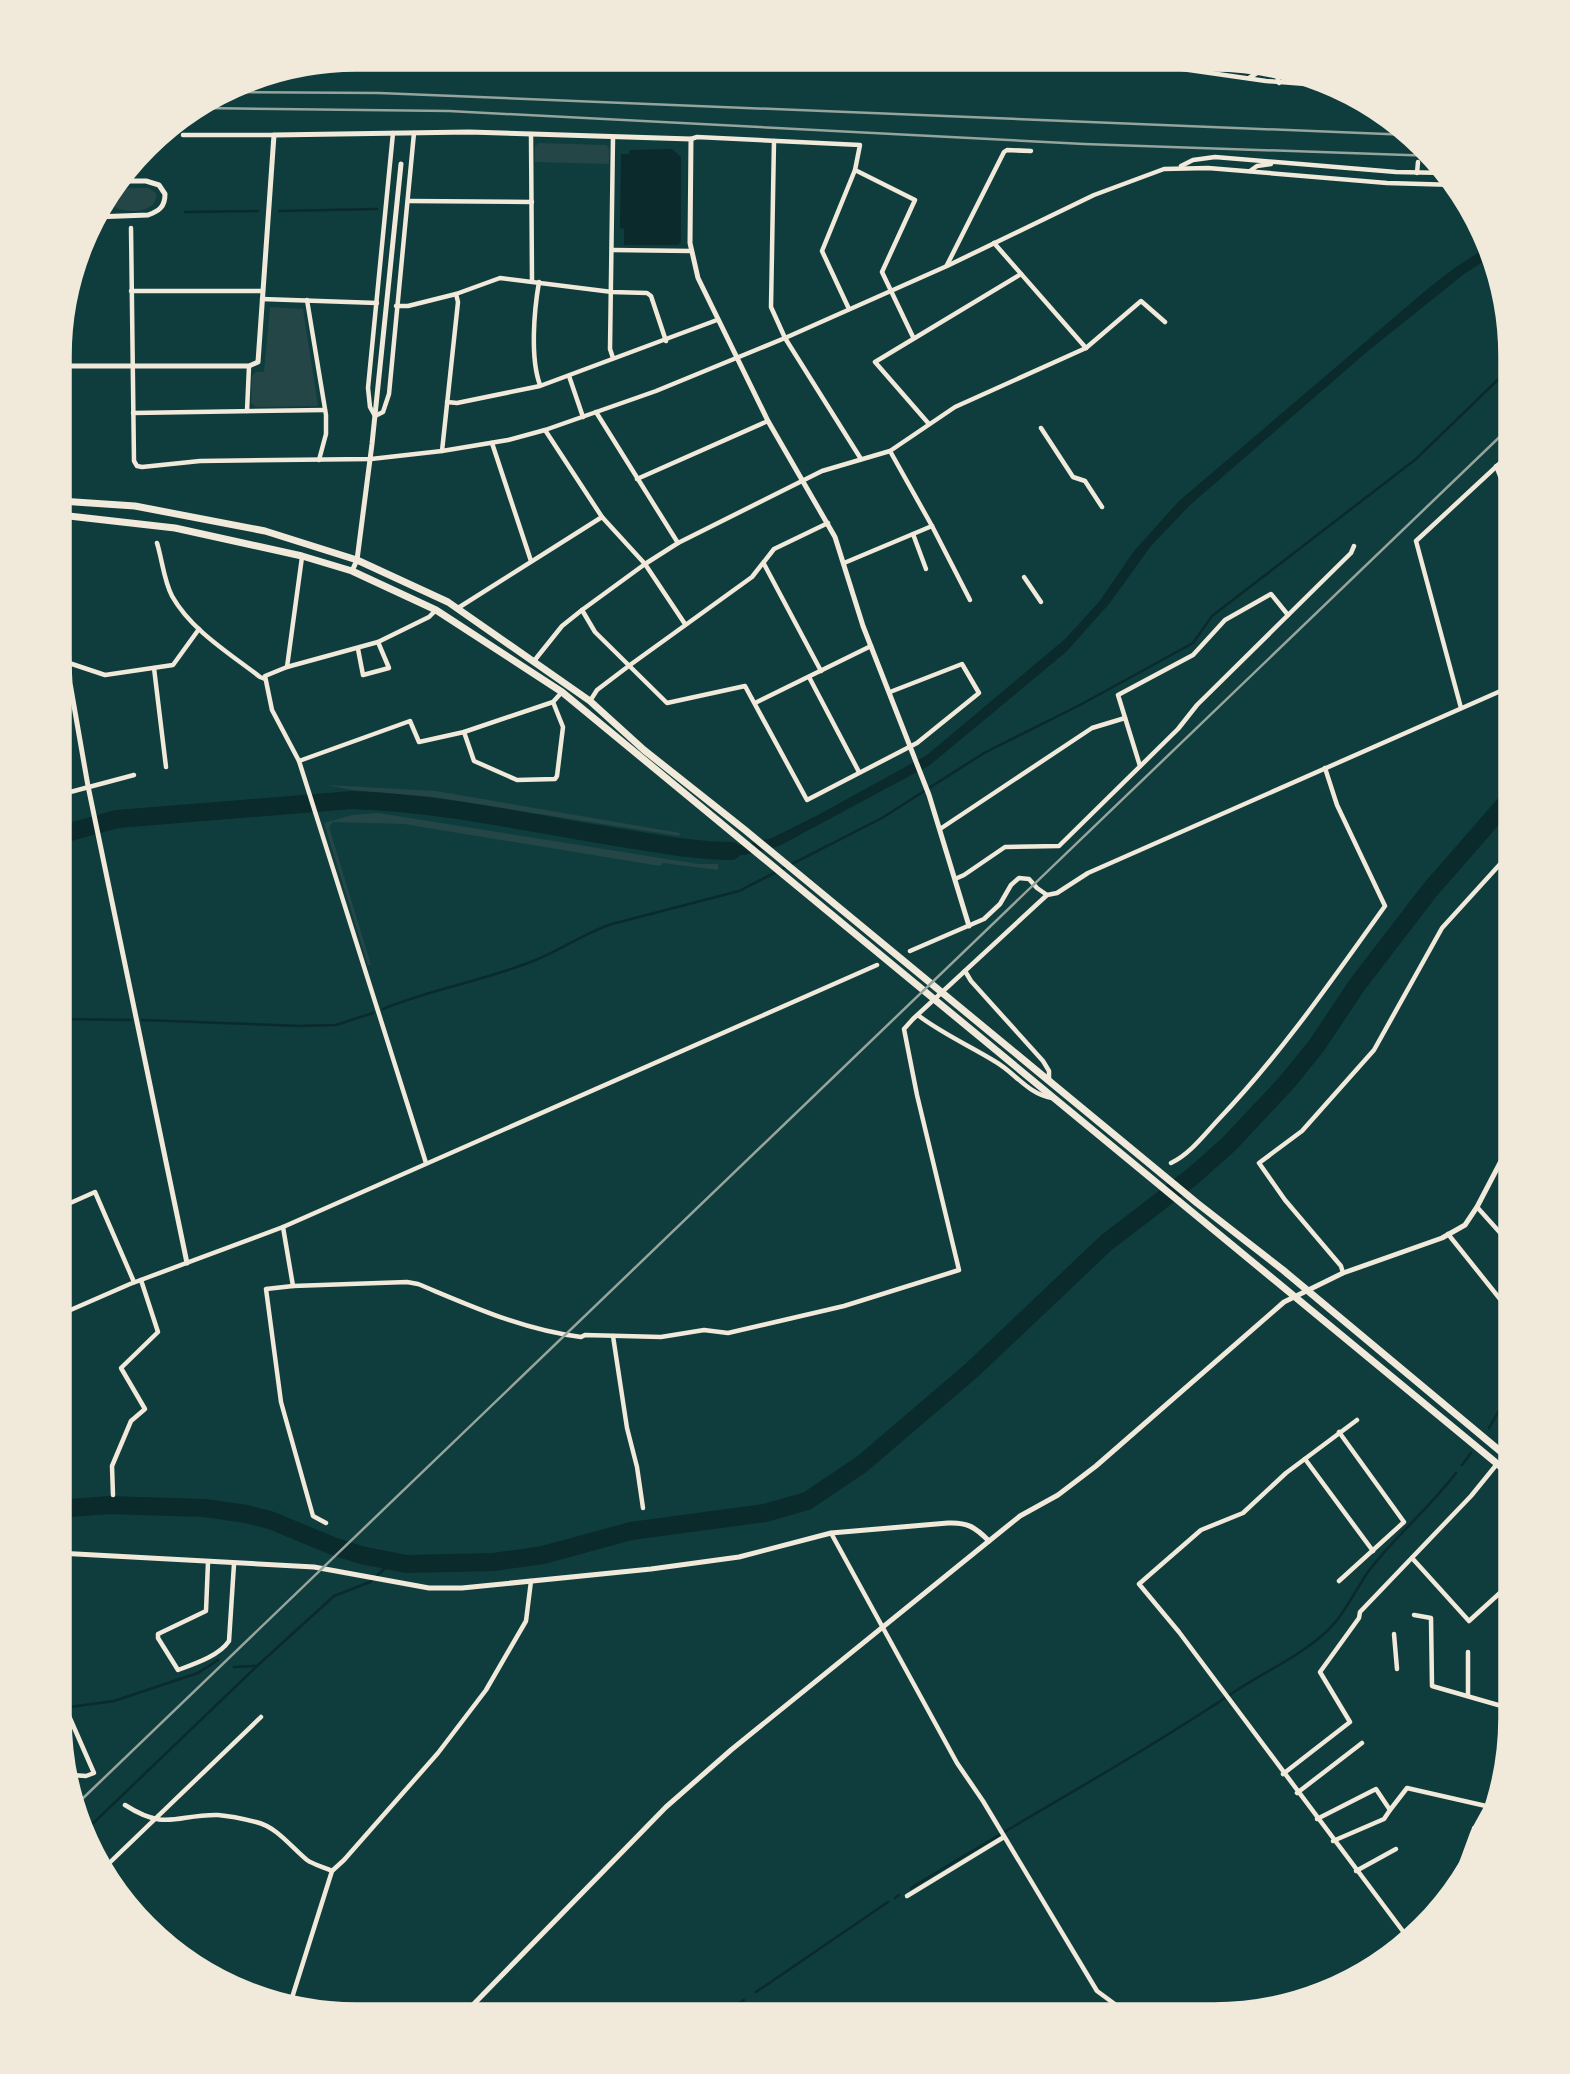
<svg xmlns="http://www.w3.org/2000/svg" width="1570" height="2074" font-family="'Roboto Condensed',sans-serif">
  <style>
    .green { fill: #244646 }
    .water { fill: #0a2a2b }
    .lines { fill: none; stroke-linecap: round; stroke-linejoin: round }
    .stream { stroke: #0a2a2b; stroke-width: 2.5 }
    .river { stroke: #0a2a2b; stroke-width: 18 }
    .minor { stroke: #f1e9da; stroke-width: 4.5 }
    .tertiary { stroke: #f1e9da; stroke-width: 5 }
    .primary { stroke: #f1e9da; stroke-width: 7 }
    .rail { stroke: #97a49c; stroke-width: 2.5 }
    .rim { fill: none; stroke: #f1e9da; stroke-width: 3.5 }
  </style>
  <rect width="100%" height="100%" fill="#0f3d3e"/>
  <g class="green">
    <polygon points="539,143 606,145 609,148 609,164 535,162 535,146"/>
    <path d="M115,188H148L156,193C159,214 124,214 113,206Z"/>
    <polygon points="270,307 303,309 318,406 256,407 251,403 252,376 256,372 264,372"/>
    <polygon points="327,785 436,791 680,833 679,836 433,797 352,790"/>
    <polygon points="378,813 698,864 718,864 718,870 663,863 660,866 404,824 333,822 329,827 371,965 368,965 324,823 352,815"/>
  </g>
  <g class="water">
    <polygon points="672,149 681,157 681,242 678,245 624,245 624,229 620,228 621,154 629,154 630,150"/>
    <polygon points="1487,247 1489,258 1464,274 1368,351 1190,505 1151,546 1109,604 1066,652 930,765 779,846 745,855 707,856 710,846 742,845 772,838 818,815 927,755 1065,639 1099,602 1134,551 1179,501 1431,286 1456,267"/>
  </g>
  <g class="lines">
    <g class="stream">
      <polyline points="279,211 377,209"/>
      <polyline points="185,212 258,211"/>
      <path d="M383,1009C431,989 484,981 533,961C560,951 584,933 612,924L739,891L882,818L984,753L1080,705L1193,643L1212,616L1416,459L1512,366"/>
      <polyline points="59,1019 131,1020"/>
      <polyline points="142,1020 299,1026 336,1025 373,1013"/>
      <polyline points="1489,1428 1512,1388"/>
      <polyline points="1462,1465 1471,1453"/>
      <polyline points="234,1667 255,1666"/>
      <polyline points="70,1707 114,1701 198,1673 218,1660"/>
      <polyline points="58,1709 61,1709"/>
      <polyline points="84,1832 257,1666 334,1596 370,1582 393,1561"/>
      <path d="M911,1888C1019,1821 1131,1761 1237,1690C1266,1671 1298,1657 1325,1633C1345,1615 1355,1589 1371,1568C1397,1535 1430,1507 1456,1473"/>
      <polyline points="895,1898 899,1895"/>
      <polyline points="756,1992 888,1902"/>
      <polyline points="723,2015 744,2000"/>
    </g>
    <g class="river">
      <path d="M59,835L117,819L352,800C439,803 525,822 610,836C651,842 691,851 732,851"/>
      <polyline points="58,1509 109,1505 205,1508 246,1514 270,1520 333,1546 361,1555 406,1564 494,1562 543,1555 631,1531 765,1513 807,1501 862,1464 972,1370 1106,1243 1193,1176 1229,1144 1288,1081 1317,1045 1357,985 1430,890 1512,796"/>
    </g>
    <g class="minor">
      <polyline points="1119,60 1266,81 1319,85"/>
      <polyline points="1275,69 1279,83"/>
      <polyline points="1249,78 1268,66"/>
      <polyline points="393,133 368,388 370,407 375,416 383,412 389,394 414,133"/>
      <polyline points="531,134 532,281"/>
      <polyline points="183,135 274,135"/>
      <polyline points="691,139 697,137 860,145 855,170 822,251 849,309"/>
      <polyline points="774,141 771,307 785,338 861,459"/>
      <polyline points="1181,166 1193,160 1215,157 1396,172 1447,173"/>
      <polyline points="855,170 915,200 882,272 913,337"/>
      <polyline points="1250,171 1257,166 1271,164"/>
      <polyline points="1417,173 1418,162"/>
      <polyline points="408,201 532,202"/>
      <polyline points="131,228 134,461 137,466 142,467 200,461 371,459 442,451 508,440 545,430 656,391 785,338 947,266 1094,195 1164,169 1208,168 1387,183 1456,185"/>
      <polyline points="994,243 1086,348"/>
      <polyline points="613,250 691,251"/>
      <polyline points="947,265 1004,152 1007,150 1031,151"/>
      <path d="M539,282C534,311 530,358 540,385"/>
      <polyline points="131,291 263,291"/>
      <polyline points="262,299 377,303"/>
      <polyline points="307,300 326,415 326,434 319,460"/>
      <polyline points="396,306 408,306 456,294 500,278 612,292 647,293 651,296 666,341"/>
      <polyline points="613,358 610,349 613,137"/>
      <polyline points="569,376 583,417"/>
      <polyline points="447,402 457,403 540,386 717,320"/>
      <polyline points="247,411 249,366"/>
      <polyline points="596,412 678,543"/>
      <polyline points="133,413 325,410"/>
      <polyline points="929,424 875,362 1021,274"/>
      <polyline points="1041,428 1073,477 1085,481 1102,507"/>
      <polyline points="545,430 602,517 645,564 685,624"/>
      <polyline points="492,443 531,561"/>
      <polyline points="442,451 458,302 456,294"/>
      <polyline points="1496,466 1512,505"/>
      <polyline points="637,479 768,421"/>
      <polyline points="932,526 970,600"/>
      <polyline points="913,534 926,569"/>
      <path d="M157,543C162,559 164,581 172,596C191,630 229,653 260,677L265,679"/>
      <polyline points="844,563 932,526 890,451"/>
      <polyline points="764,564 821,671"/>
      <polyline points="1024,577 1041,602"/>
      <polyline points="458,608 602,517"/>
      <polyline points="358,649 363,675 389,668 378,642"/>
      <polyline points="534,661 562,626 582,610"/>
      <polyline points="69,663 105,675 173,665 199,629"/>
      <polyline points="287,667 302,557"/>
      <polyline points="154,668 166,767"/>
      <polyline points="809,677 859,772"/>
      <polyline points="890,692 962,664 979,693 917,743 807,800 745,686 667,703 595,632 582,610 645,564 678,543 822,471 890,451 955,407 1086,348 1141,301 1165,322"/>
      <polyline points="590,701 597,690 630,665 752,577 774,549 828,523"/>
      <polyline points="755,703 871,646"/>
      <polyline points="1461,708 1416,541 1512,452"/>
      <polyline points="464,732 474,761 517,780 555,779 557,776 563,727 553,702"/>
      <polyline points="299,761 410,721 419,742 464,732 553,702 562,692"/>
      <polyline points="1140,766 1118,695 1193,655 1225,620 1271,594 1288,615"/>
      <polyline points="59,795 134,775"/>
      <polyline points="940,829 1092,728 1125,718"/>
      <polyline points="955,879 964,875 1005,847 1059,846 1178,729 1197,705 1351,553 1354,546"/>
      <polyline points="910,951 984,919 1000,904 1011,885 1019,878 1029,879 1037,888 1047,895"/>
      <polyline points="965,971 971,981 1043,1061 1049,1071 1049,1079"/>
      <path d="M919,1016C943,1034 970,1046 996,1062C1015,1073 1028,1094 1052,1098"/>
      <polyline points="1504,1155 1512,1162"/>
      <polyline points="426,1163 299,761 272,710 265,676 287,667 378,642 429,617 435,611"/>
      <path d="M1171,1163C1190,1154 1204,1135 1218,1120C1281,1054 1332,980 1385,906L1337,805L1325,768"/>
      <polyline points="1477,1207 1512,1246"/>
      <polyline points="59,1208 95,1192 134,1282"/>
      <polyline points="283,1227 293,1286"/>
      <polyline points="1448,1234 1512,1314"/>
      <polyline points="1343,1273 1341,1266 1285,1200 1259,1163 1302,1131 1374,1050 1442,928 1512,851"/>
      <polyline points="59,1287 70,1310"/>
      <polyline points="59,1315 130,1284 283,1227 877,965"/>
      <polyline points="613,1336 627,1428 637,1467 643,1508"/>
      <polyline points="1357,1420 1286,1473 1243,1513 1201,1530 1139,1584 1179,1632 1411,1942"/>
      <polyline points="1339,1432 1404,1522 1339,1581"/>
      <polyline points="1305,1459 1373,1551"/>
      <polyline points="113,1495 112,1466 131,1421 145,1409 121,1368 158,1332 141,1280"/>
      <path d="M326,1523L313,1516L281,1402L266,1289L293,1286L407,1282L418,1284C471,1306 523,1330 581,1337L585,1335L661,1337L704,1330L728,1333L844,1306L959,1270L917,1095L904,1029L913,1019L1047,895L1057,893L1088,873L1512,686"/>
      <polyline points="831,1533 957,1763 983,1801 1097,1991 1131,2016"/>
      <polyline points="1504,1534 1512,1551"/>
      <polyline points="1412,1558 1469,1621 1512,1582"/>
      <path d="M208,1562L206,1611L158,1634V1638L178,1670C194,1664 219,1656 229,1641L234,1564"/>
      <polyline points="1414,1615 1431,1618 1432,1686 1512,1709"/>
      <polyline points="1394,1634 1397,1669"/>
      <polyline points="1468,1652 1468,1696"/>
      <polyline points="58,1691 94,1773 86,1776 71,1775"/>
      <polyline points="1283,1774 1350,1722 1320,1672 1359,1618 1360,1612 1471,1496 1497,1464"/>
      <polyline points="1297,1793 1362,1743"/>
      <path d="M125,1805C167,1832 177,1814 218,1815C230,1816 244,1819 256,1822C277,1827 291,1847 307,1860C314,1865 324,1867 332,1871"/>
      <polyline points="1317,1819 1376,1789 1390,1810 1407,1788 1486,1806"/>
      <polyline points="1474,1828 1487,1833"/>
      <polyline points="1333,1841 1384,1819 1390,1810"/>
      <polyline points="102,1870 261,1717"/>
      <polyline points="1356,1871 1396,1849"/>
      <polyline points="1454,1892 1459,1869 1473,1831 1495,1791 1512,1737"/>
      <polyline points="907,1896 1004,1837"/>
      <polyline points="290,2004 332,1871 344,1860 438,1753 486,1690 526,1621 531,1581"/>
    </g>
    <g class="tertiary">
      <path d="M94,217L148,215C159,211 165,207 165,194L159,185L146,181H119"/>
      <polyline points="66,301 65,341 62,366 61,515 70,683 88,786 187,1263"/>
      <polyline points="60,366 249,366 258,362 274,135 469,132 691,139 690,243 698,278 768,421 835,537 863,626 929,795 969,926"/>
      <polyline points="352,571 357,560 372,444 401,164"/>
      <path d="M58,1553L314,1567L429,1588H462L651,1569L739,1557L831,1533L948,1523C967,1522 975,1527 989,1541"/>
      <polyline points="464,2014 666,1807 731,1750 989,1541 1020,1516 1058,1495 1096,1466 1284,1302 1343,1273 1442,1238 1465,1225 1477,1207 1512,1140"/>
    </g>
    <g class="primary">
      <polyline points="60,501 135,506 265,531 357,560 448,602 590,701 644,750 745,830 1197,1203 1283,1270 1512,1461"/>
      <polyline points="60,515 175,528 302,556 352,571 436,610 562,692 1512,1476"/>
    </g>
    <g class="rail">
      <polyline points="228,92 379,93 1410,135"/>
      <polyline points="201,108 449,111 1084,144 1435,156"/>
      <polyline points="78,1803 1512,425"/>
    </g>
  </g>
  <path d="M0 0H1570V2074H0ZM356 70H1214A286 286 0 0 1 1500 356V1718A286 286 0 0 1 1214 2004H356A286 286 0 0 1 70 1718V356A286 286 0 0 1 356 70Z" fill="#f1e9da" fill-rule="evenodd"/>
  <path class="rim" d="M356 70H1214A286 286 0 0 1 1500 356V1718A286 286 0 0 1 1214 2004H356A286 286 0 0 1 70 1718V356A286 286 0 0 1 356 70Z"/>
</svg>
